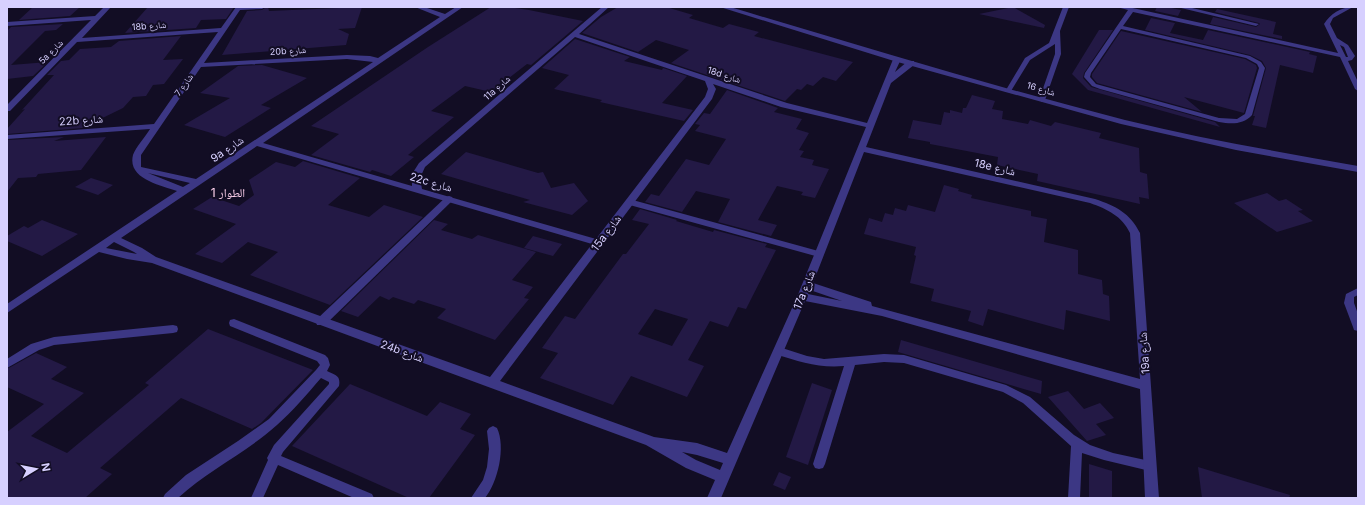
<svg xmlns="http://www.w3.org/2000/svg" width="1365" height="505" font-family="Inter,'Noto Naskh Arabic',sans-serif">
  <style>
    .building { fill: #231945; fill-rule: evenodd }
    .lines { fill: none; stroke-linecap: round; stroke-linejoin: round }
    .service { fill: #3c3784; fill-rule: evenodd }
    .minor { fill: #3c3784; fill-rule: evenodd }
    .tertiary { fill: #3c3784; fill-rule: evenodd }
    .labels { text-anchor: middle; stroke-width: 4; stroke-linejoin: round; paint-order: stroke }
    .far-street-label { font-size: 9px; fill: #d7d0ff; stroke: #120d24 }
    .street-label { font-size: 11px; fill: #d7d0ff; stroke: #120d24 }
    .neighbourhood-label { font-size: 12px; fill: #ffd2ed; stroke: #120d24 }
  </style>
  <rect width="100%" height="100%" fill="#120d24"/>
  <g class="building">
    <polygon points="33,7 80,7 70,16 19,20"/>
    <polygon points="148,7 234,7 226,19 201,20 196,28 125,33"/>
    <polygon points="266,7 268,7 269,11 362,7 355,28 338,29 349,34 346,45 222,55 247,11 262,10"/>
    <polygon points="491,7 508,7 529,10 583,21 531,65 527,64 491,92 465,86 431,111 454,117 408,155 414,157 391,176 372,170 370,172 311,155 339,134 311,126 428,47"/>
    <polygon points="618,7 666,7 693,15 689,18 723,28 729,24 759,32 754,36 853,62 836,81 823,77 813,86 807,84 801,90 797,89 785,101 671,63 689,50 656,40 638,52 582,33 601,17"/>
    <polygon points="1013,7 1045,25 1044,28 979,14"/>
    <polygon points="1157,7 1167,7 1181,10 1178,16 1155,11"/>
    <polygon points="1217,9 1276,22 1273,34 1282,36 1282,39 1310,45 1210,24 1213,17 1256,27 1260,24 1259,23 1215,12"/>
    <polygon points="1151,18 1175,23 1170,33 1203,40 1208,30 1310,52 1309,54 1317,56 1313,73 1280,65 1266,128 1252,125 1255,116 1253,116 1266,68 1262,61 1250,55 1145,30"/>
    <polygon points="63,24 56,30 45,31 11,65 48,62 33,76 7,79 7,31 11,27"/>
    <polygon points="1099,30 1113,30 1084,73 1083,78 1091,87 1215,122 1220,127 1088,90 1072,74"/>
    <polygon points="1121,31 1245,59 1256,65 1257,68 1244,113 1184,97 1202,112 1097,83 1092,77 1092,74"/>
    <polygon points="181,36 163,60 183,59 164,84 153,85 146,96 133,97 123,108 82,128 7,134 7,129 25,109 22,110 54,75 47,75 61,61 69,60 80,49 111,47 119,41"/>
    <polygon points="575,39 630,57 624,61 662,70 663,68 687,76 662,103 693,110 684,121 600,102 602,100 554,89 569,75 542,68"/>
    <polygon points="262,65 307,78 261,105 271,108 225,137 184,125 230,98 200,93 238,66"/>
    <polygon points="727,90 778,108 774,112 802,119 796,129 809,133 799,150 804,151 800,157 814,160 812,165 829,169 815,198 801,195 803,192 777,186 758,220 777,225 771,236 718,222 730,199 696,191 682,212 645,202 651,194 659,196 686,159 709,165 726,139 695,131 700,125 695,124 704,113 710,114"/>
    <polygon points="972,95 995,101 992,109 1003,111 1002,119 1028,124 1030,120 1051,126 1055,122 1101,133 1099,138 1139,148 1140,172 1147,174 1149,199 1139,197 1140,204 1037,181 1038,174 997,165 998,157 930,144 930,142 908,138 913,120 941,125 944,112 950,113 950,110 962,113 963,108 966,108"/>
    <polygon points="64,137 54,141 106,137 81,170 38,174 36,177 18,178 7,192 7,140"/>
    <polygon points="466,152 538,173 543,172 551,188 574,183 588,201 572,215 523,202 530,200 441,174"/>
    <polygon points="303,161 360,178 328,205 369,217 384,205 423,217 330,305 250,275 278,252 248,242 222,263 195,254 236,224 193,209 212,197 239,206 254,195 249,180 276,162 295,167"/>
    <polygon points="91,178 113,185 98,195 75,187"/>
    <polygon points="944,185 959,189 958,191 972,195 971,198 1031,211 1031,216 1047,219 1044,242 1078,250 1078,274 1102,280 1103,294 1109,296 1110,321 1066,310 1064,330 988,309 983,326 968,321 971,311 931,301 934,289 910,283 916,256 914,255 916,247 864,234 869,218 882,222 885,213 893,215 895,208 906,211 908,205 935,212"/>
    <polygon points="1267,193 1279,201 1286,199 1303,210 1298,211 1313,221 1277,232 1234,203"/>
    <path d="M640,209L677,220L676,221L713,232L714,230L767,244L765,247L776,250L746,309L738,307L728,327L710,321L688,360L704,366L687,397L631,376L613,405L540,378L558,353L542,348L565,316L575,319L623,254H626L649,224L632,220ZM655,309L688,319L672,346L638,334Z"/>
    <polygon points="42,220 78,234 42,256 7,241 7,236 24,226 28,228"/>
    <polygon points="434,220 448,224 441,230 472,239 478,235 536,252 512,280 533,287 524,298 529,299 495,340 437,318 446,309 418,300 414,304 393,297 389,300 380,296 358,317 341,311"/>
    <polygon points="533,236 562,244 553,256 524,248"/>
    <polygon points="208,329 313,370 261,423 252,429 181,398 100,468 112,474 85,498 7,498 7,432 44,404 7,387 7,369 36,353 67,367 51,379 84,393 31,436 67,453 149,385 145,383"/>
    <polygon points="901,340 1042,381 1041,394 898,352"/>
    <polygon points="812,383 832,390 808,465 786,457"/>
    <polygon points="350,384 427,416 440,402 471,414 460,429 475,435 429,498 409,498 292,446"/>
    <polygon points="1068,391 1084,409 1100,403 1114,418 1096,424 1106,435 1087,441 1048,397"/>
    <polygon points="1089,464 1112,471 1112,498 1089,498"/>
    <polygon points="1198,467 1290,495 1289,498 1202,498"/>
    <polygon points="779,472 791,477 785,490 773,485"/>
  </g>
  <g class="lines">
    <g class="service">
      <polygon points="1063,7 1069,7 1060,31 1061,54 1045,100 1042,102 1039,100 1055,54 1055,44 1030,60 1011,91 1007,91 1006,90 1025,58 1049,43"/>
      <path d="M1117,7H1128L1338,53L1324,24C1330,14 1341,7 1353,7L1333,18L1330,24L1337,38L1348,45L1355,56L1352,60L1348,61L1358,82V91L1355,89L1340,57L1133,12L1123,26L1250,56L1261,62L1265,68L1252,115C1243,125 1231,124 1219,122L1100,89L1092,86L1084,77L1085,73L1128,10ZM1121,29L1246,58L1257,64L1259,68L1245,114L1237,119L1219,118L1096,84L1090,77L1091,73ZM1340,45L1344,47L1348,57H1346Z"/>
      <polygon points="1177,7 1188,7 1259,24 1256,26"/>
      <polygon points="449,196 452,197 453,199 452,201 325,325 317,325 316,322 317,319 446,197"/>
      <polygon points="629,199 822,252 824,254 819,257 626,204 625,202"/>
      <polygon points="1358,288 1358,295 1354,297 1354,303 1358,314 1358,331 1354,330 1353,327 1344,303 1346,294"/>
      <path d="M234,319L325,355L328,358L330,365L327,371C335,375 341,375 339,386L283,452L281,456L372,494L374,498H354L278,465L263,498H251L268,460L267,458L274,445L329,384V382L321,378C307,394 293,411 277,425C246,453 208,470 178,498H163L165,494L186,475L238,441L269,419L316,370L320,365L317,361L230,326L229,323L230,320Z"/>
      <polygon points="173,325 177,326 178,329 177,332 173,333 54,345 39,350 7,368 7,359 31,344 54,337"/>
      <path d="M779,347L807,356L824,359L884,354L904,355L1006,385L1030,397L1074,435L1090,445L1113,453L1150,461L1154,462L1156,466L1154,470L1150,471L1104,460L1082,453L1080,498H1068L1071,446L1023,403L1003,392L904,363L884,362L855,365L825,464L823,468L819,469L815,468L813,464L844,366C818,368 800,362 775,354L774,351L775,348Z"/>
      <path d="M493,426L497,428C506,447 498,482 485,498H471L483,480L487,467L489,449L487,431L489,428Z"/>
    </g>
    <path class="minor" d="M104,7H111L82,38L221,28L236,7H265L262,9L240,10L204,63L347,55L370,56L378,58L440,17L415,7H424L445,14L456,7H463L263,143L412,186V174L419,163L602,7H609L579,34L787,103L867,123L894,57H897L901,59L895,72L908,61H914V65L891,83L866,147L1095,199C1116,206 1130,213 1140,233L1159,498H1145L1140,389L882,316L805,301L721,498H707L715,480L686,468L646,445L152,263L127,259L99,252L7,313V304L177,191C161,185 127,179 133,155C135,148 146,136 150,129L7,139V135L154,124L218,32L77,42L10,111H7V105L91,20L7,26V22L95,16ZM575,37L705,81L708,89L705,97L596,239L422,189L420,178L425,167ZM347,59L373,62L196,179L141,167V155L201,67ZM713,84L781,107L866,127L797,297L727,453L697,443L654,437L500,381L712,99L716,89ZM257,146L592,244L490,377L156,257L142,248L121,238ZM864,152L1090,203C1107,209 1122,216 1130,233L1140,379L872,306L871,302L813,283ZM148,173L190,183L183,187ZM114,242L134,252L137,254L106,248ZM810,290L842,301L808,294ZM682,452L697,455L723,463L720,470L696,460Z"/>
    <path class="tertiary" d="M720,7H730C861,46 992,86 1125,120C1202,139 1280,152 1358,166V172L1236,150L1121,124L894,61Z"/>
  </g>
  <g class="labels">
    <g class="far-street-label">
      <text transform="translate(149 26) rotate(-4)" y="3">18b شارع</text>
      <text transform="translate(288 51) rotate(-3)" y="3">20b شارع</text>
      <text transform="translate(51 52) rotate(-45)" y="3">5a شارع</text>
      <text transform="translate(724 75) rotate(18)" y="3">18d شارع</text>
      <text transform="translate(184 85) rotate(-55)" y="3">شارع 7</text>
      <text transform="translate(497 88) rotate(-41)" y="3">11a شارع</text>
      <text transform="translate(1041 89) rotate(16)" y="3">شارع 16</text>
    </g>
    <g class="street-label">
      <text transform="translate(81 120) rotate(-4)" y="4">22b شارع</text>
      <text transform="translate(227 149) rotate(-34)" y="4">9a شارع</text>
      <text transform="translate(995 167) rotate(13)" y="4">18e شارع</text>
      <text transform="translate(431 182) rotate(16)" y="4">22c شارع</text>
      <text transform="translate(606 233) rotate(-53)" y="4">15a شارع</text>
      <text transform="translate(804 290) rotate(-68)" y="4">17a شارع</text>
      <text transform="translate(402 351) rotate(20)" y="4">24b شارع</text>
      <text transform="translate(1144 353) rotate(-94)" y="4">19a شارع</text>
    </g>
    <g class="neighbourhood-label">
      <text x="228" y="197">الطوار 1</text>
    </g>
  </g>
  <rect width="1365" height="505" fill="none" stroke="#d7d0ff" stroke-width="16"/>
  <g transform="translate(36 469) rotate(80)" stroke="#120d24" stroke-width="3" paint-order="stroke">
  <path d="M0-3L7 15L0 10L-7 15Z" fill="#d7d0ff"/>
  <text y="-6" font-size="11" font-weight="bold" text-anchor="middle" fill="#d7d0ff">N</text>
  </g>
</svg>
